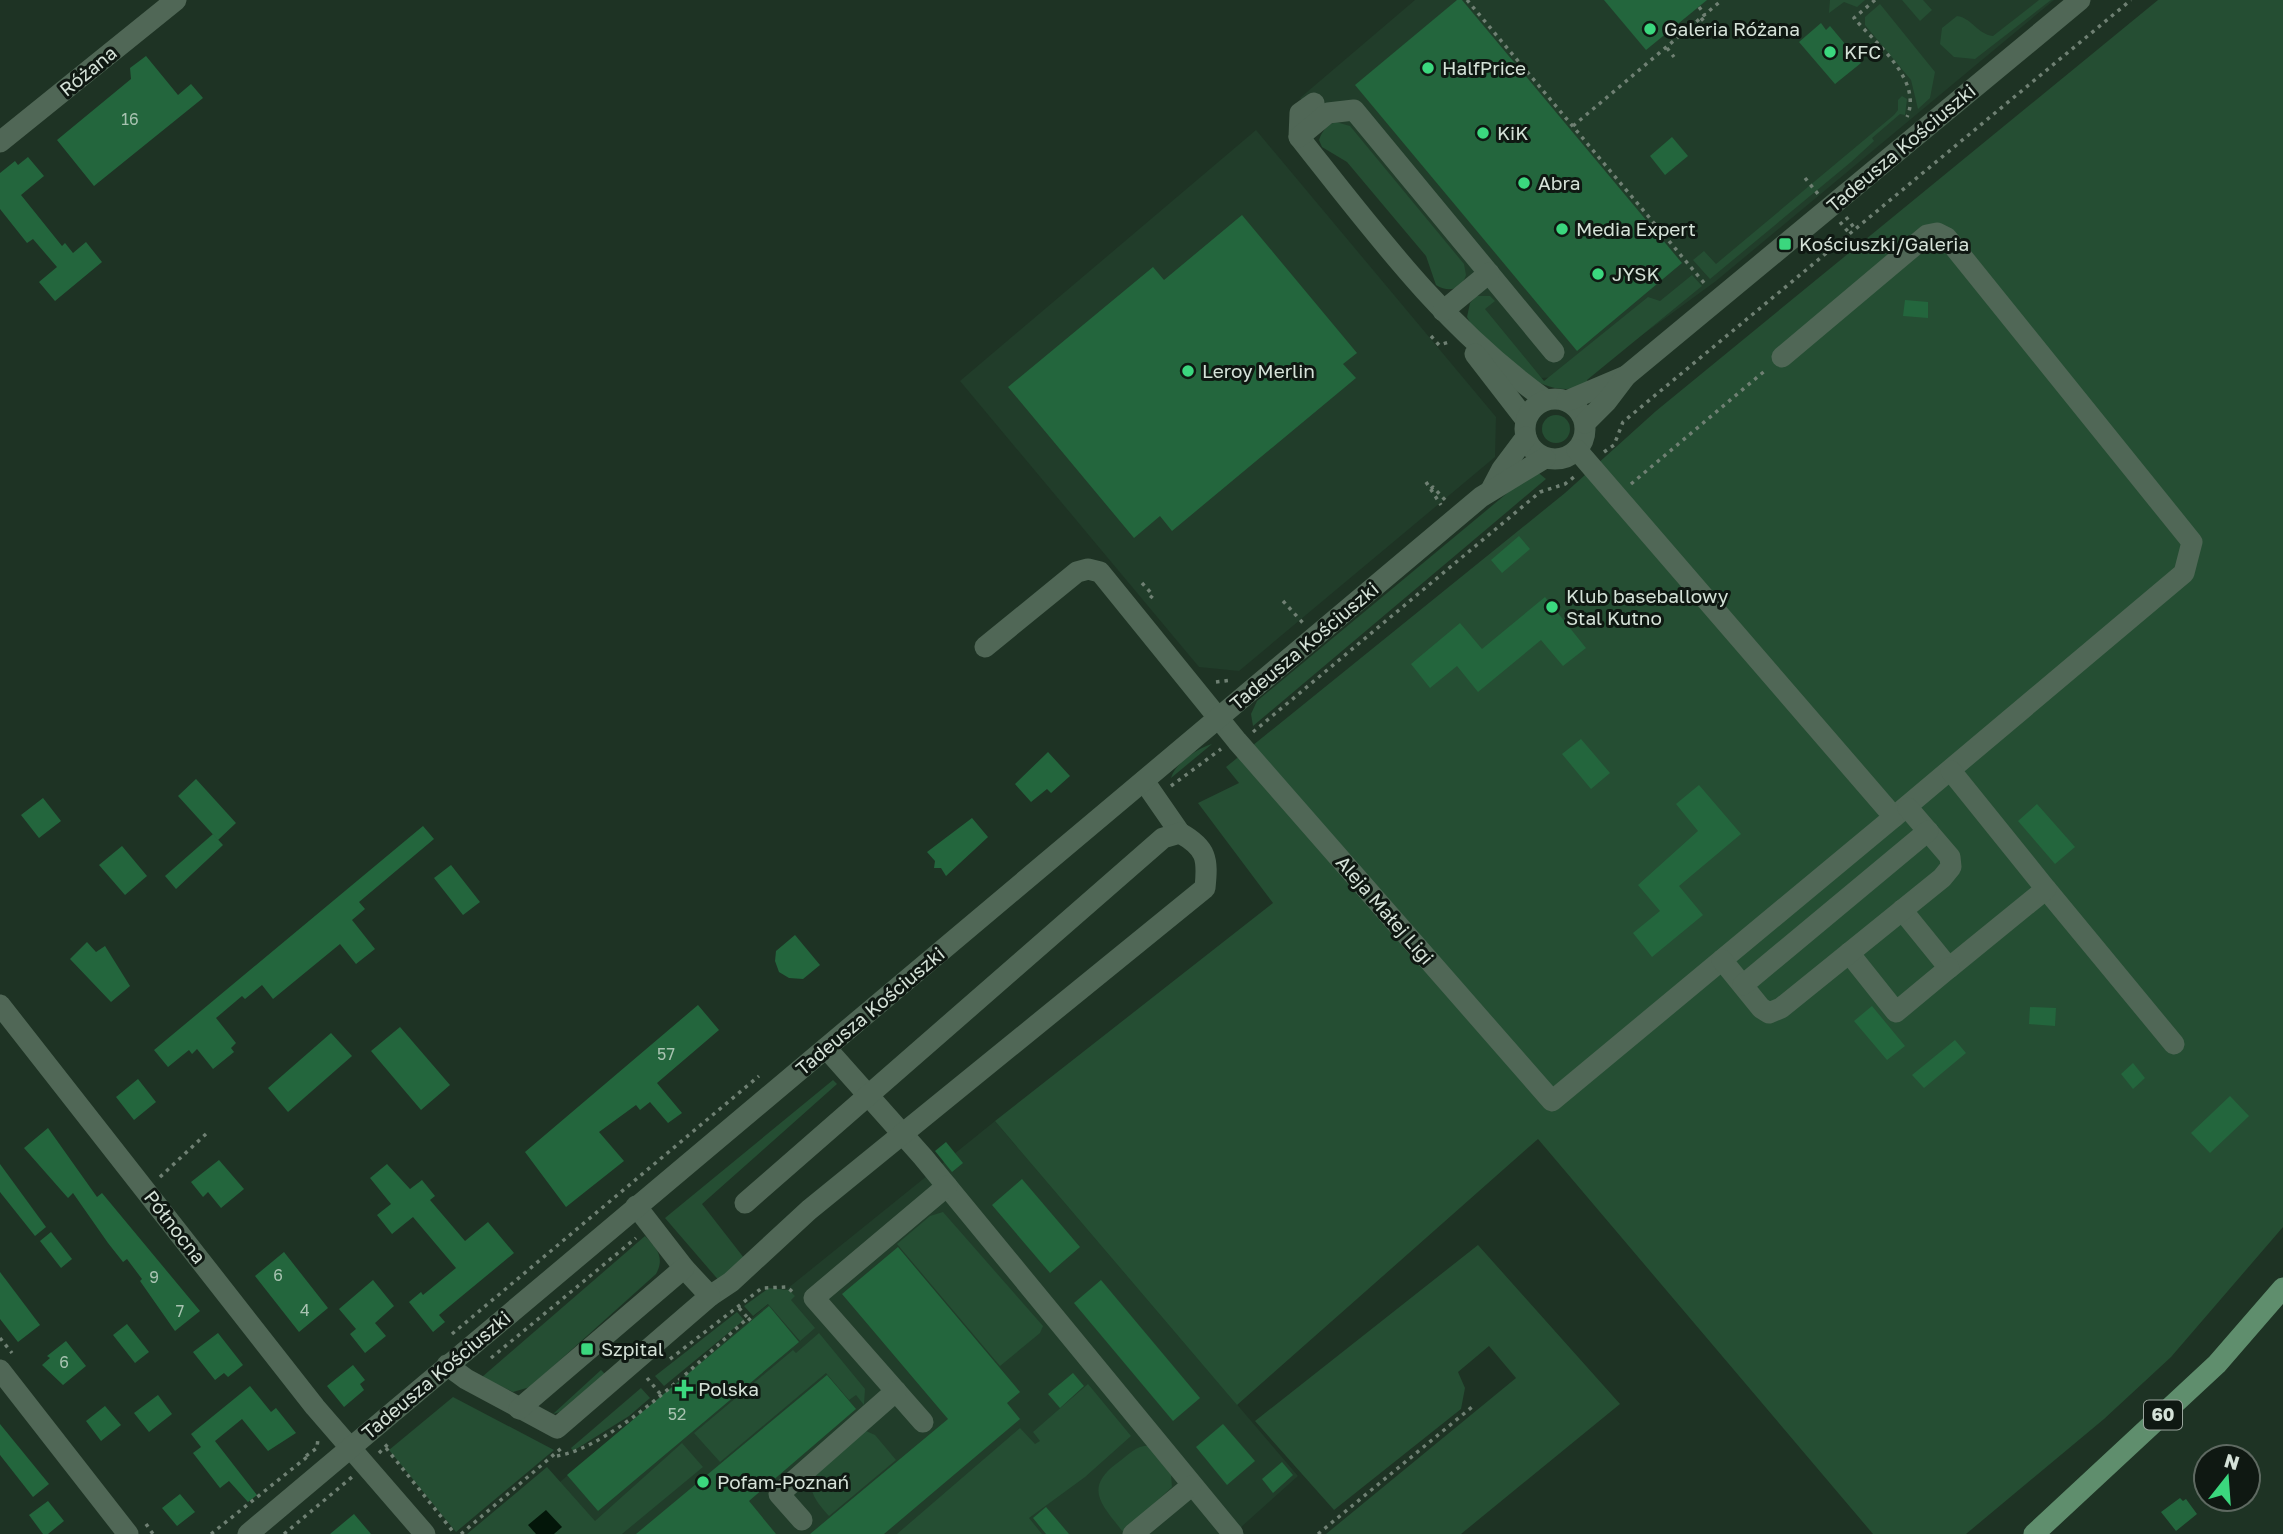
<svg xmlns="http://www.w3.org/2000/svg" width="2283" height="1534" font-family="'Golos Text',sans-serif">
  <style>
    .built { fill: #213d2a }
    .green { fill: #254e33 }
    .water { fill: #031609 }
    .building { fill: #23663d }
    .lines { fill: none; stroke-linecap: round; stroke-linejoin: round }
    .path { stroke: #6f8073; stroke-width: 3.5; stroke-dasharray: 3.5 5; stroke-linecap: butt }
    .minor { stroke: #506756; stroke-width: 21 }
    .major { stroke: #5f8e6d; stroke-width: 21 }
    .poi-dot { fill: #3bd77e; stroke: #0f1812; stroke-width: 2.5 }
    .labels { text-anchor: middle; stroke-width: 6; stroke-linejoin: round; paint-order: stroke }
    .number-label { font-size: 16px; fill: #a8c3b1 }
    .shield { fill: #0f1812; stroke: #9aa59d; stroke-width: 2 }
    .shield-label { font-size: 18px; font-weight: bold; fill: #d5e2d8 }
    .poi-label { font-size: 19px; fill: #d5e2d8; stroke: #0f1812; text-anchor: start }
    .street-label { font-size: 19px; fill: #d5e2d8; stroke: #0f1812 }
  </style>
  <rect width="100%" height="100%" fill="#1e3324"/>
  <g class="built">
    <polygon points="1415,0 2054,0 1716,281 1586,376 1541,378 1300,98"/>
    <polygon points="1256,130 1496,417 1495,457 1239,671 1199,667 960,381"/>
    <polygon points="995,1121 1298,1476 1240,1528 1244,1534 499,1534 772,1301"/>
  </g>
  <g class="green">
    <polygon points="1830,0 1865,0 1857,7 1844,2 1829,13"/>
    <polygon points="1902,0 1923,0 1932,10 1920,21"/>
    <path d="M2039,0H2051L1975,59L1954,57L1940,44L1942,28L1957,16C1972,18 1977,34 1993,36Z"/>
    <polygon points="2158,0 2283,0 2283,1227 2171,1357 2104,1419 1966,1534 1873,1534 1538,1139 1237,1405 995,1121 1273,903 1198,803 1239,783 1226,767 1565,493 1656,411"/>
    <polygon points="1880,4 1935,72 1930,98 1918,109 1911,80 1865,25 1865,17"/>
    <polygon points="1902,96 1907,99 1905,115 1900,114 1872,138 1874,141 1851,162 1710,279 1693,260 1704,251 1716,264 1894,115 1898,110 1898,100"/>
    <path d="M1336,122L1350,126L1464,264L1466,275C1461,290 1449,293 1436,285L1426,256L1347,162L1322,147L1319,140C1322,131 1327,125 1336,122Z"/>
    <path d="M1692,275L1702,286L1587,380L1589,384C1541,405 1504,355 1472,326L1467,317L1470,303L1476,296H1490L1495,301L1485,309L1544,381L1648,297L1660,301Z"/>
    <circle cx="1556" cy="429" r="14"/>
    <polygon points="1535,470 1546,479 1253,726 1251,714 1257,701"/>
    <path d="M1212,744L1171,778C1175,763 1198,748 1212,744Z"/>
    <polygon points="833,1080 837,1084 702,1204 744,1258 721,1283 665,1218"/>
    <polygon points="943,1212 1043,1326 1040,1333 1000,1366 897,1244 930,1216"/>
    <path d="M645,1236C657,1248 665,1258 656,1274L530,1387L513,1392L482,1377Z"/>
    <polygon points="1478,1245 1620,1404 1461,1534 1326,1534 1516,1378 1489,1346 1458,1372 1465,1388 1461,1409 1334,1510 1255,1421"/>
    <polygon points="769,1288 789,1290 795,1296 791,1300 815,1328 800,1341 768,1304 753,1316 744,1306"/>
    <polygon points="737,1312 744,1320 664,1386 655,1376"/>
    <polygon points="819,1333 865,1389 864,1405 856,1395 849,1400 826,1373 720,1462 694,1433 793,1350 796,1353"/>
    <polygon points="601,1370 606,1375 560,1412 553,1414"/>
    <polygon points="1088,1384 1131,1436 1085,1477 1029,1518 1042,1534 897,1534 1020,1428 1035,1444 1040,1441 1033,1432"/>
    <polygon points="641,1388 650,1398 629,1416 573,1451 571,1448"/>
    <polygon points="453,1397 554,1450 456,1532 389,1450"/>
    <path d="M866,1431L875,1435L896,1460L829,1516C817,1502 807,1492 813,1473Z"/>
    <polygon points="682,1443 703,1467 622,1534 467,1534 547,1467 595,1521"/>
    <path d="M1144,1446H1149L1171,1475L1172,1487L1123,1532C1103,1506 1083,1489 1116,1464C1125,1458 1133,1448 1144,1446Z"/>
  </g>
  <polygon class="water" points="546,1510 562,1527 554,1534 536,1534 528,1525"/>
  <g class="building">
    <polygon points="1457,0 1462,0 1682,263 1577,351 1355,85"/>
    <polygon points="1604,0 1707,0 1646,50"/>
    <polygon points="1821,23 1826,30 1830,26 1861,63 1835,84 1799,42"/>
    <polygon points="146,56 178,95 191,84 203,98 94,186 57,140 131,79 130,68"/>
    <polygon points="1672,137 1688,156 1665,175 1650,156"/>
    <polygon points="28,157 44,176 21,195 62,246 65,243 73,253 86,242 102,262 55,301 39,282 57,267 33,239 27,243 0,209 0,173 15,161 18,165"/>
    <polygon points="1242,215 1357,353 1343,364 1356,378 1172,531 1160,516 1134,538 1008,387 1153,267 1164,280"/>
    <polygon points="1905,300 1928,302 1928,318 1903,316"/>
    <polygon points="1519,536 1530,549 1502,573 1491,560"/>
    <polygon points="1545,597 1586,648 1563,666 1541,640 1478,692 1457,666 1430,688 1411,664 1460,623 1482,649"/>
    <polygon points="1581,739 1610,773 1591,789 1562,754"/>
    <polygon points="1048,752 1070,776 1051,793 1047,789 1031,802 1015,784"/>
    <polygon points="196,779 236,823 218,840 178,796"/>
    <polygon points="1699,785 1741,834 1679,886 1703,915 1652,957 1633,933 1660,911 1638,885 1698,831 1676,804"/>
    <polygon points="43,798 61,821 39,838 21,815"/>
    <polygon points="2037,804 2075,847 2055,864 2018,821"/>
    <polygon points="972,818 988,837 946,876 941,868 934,868 935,861 927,852"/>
    <polygon points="423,826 434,839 359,902 365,909 352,920 375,949 356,964 340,944 273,999 262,985 245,999 242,996 216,1018 236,1043 231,1048 234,1052 213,1069 197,1049 192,1054 189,1050 168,1067 154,1050"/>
    <polygon points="213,834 223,845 176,889 165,876"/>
    <polygon points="122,846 147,876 125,895 99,865"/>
    <polygon points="451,865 480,902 463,915 434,878"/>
    <polygon points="795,935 820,965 803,979 789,978 779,972 775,961 776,951"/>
    <polygon points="87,942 96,952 105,946 130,986 111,1002 70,959"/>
    <polygon points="698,1005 719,1030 657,1083 682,1113 668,1123 650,1102 640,1110 636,1105 599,1132 624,1161 566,1207 525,1152"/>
    <polygon points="1872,1006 1905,1046 1887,1060 1854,1021"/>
    <polygon points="2030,1007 2056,1008 2055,1026 2029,1024"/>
    <polygon points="400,1027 450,1085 421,1110 371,1051"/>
    <polygon points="331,1033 352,1056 288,1112 268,1088"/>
    <polygon points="1955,1040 1966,1053 1924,1088 1912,1075"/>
    <polygon points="2133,1063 2145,1078 2133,1089 2121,1074"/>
    <polygon points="138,1079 156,1102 134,1120 116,1097"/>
    <polygon points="2230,1096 2249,1116 2210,1153 2191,1133"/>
    <polygon points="48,1128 97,1197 102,1193 200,1311 175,1331 140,1281 142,1279 127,1259 123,1262 108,1243 73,1193 68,1198 24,1148"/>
    <polygon points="946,1142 963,1163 952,1172 935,1151"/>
    <polygon points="219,1160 244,1189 221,1208 208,1192 203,1197 191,1182"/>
    <polygon points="0,1164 46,1227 35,1236 0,1192"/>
    <polygon points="387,1164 410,1189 422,1180 435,1196 430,1200 465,1241 488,1222 514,1253 439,1315 445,1322 433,1332 409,1302 421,1292 423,1295 456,1268 413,1217 392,1234 377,1215 391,1204 370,1178"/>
    <polygon points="1022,1179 1080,1247 1050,1273 992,1205"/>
    <polygon points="51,1232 72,1259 61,1268 40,1241"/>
    <polygon points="898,1247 1020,1392 1007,1403 1020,1419 884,1534 810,1534 948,1419 842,1294"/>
    <polygon points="284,1252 328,1308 299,1332 255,1276"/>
    <polygon points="0,1272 40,1325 18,1342 0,1319"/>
    <polygon points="373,1280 394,1306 375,1323 386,1336 365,1353 350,1334 356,1329 339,1309"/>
    <polygon points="1101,1280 1200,1398 1173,1421 1074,1303"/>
    <polygon points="769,1306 799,1342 598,1511 567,1475"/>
    <polygon points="127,1324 149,1352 135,1363 113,1335"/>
    <polygon points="218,1333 243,1365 228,1377 224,1373 215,1380 193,1352"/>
    <polygon points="66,1341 86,1366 63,1385 42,1365 50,1358 47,1356"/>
    <polygon points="353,1365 365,1380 360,1384 364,1390 344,1407 327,1386"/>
    <polygon points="1073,1373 1084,1386 1060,1408 1048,1394"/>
    <polygon points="827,1375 856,1409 749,1501 776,1534 636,1534"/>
    <polygon points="250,1386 271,1412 276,1408 296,1433 268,1451 242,1419 215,1441 257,1495 248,1502 229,1481 220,1488 193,1453 201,1447 191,1434"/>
    <polygon points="158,1395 172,1414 149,1432 134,1413"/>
    <polygon points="105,1406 121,1425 101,1441 86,1421"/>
    <polygon points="0,1424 49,1484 33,1497 0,1455"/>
    <polygon points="1223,1424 1255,1461 1227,1485 1196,1447"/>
    <polygon points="1282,1462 1293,1475 1273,1493 1262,1479"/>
    <polygon points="180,1494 195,1512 177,1526 162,1508"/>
    <polygon points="2180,1498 2183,1501 2186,1499 2197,1514 2176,1531 2161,1512"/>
    <polygon points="48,1501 64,1521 48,1534 43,1534 29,1515"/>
    <polygon points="1046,1507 1069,1534 1046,1534 1033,1518"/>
    <polygon points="354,1514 371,1534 330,1534"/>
  </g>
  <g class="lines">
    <g class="path">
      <polyline points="1467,0 1705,284"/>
      <path d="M1875,0L1854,18C1876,44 1923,80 1907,117"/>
      <polyline points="1699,7 1705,15"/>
      <polyline points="1701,18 1710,28"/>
      <polyline points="1667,48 1674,57"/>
      <polyline points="1573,126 1722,0"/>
      <polyline points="1805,178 1818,194"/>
      <polyline points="1846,217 1855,229"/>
      <polyline points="1840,222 1850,234"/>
      <polyline points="1431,336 1439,345 1449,342"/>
      <polyline points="1604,452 1614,445 1623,422 2131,0"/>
      <polyline points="1426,482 1441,505"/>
      <polyline points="1631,484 1767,369"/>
      <polyline points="1431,489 1433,487 1447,502"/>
      <polyline points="1142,583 1153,595 1147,602"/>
      <polyline points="1283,601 1303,623"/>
      <polyline points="1216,682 1232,680"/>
      <polyline points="1253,732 1540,492 1565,484 1574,477"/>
      <polyline points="1171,786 1221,749"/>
      <polyline points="160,1177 207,1133"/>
      <polyline points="739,1308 748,1318"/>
      <polyline points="452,1334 759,1076"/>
      <polyline points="0,1338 12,1353"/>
      <polyline points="491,1358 636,1238"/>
      <polyline points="670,1359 762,1288 787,1287 795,1294"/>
      <polyline points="647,1378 662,1396"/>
      <polyline points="386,1448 455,1534"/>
      <polyline points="379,1453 391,1441"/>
      <polyline points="306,1456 317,1448 318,1438"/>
      <path d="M557,1456C616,1446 702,1358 748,1318L751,1321"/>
      <polyline points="146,1524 153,1534"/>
      <polyline points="211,1534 307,1457"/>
      <polyline points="284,1534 352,1477"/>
      <polyline points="461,1534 564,1446"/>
      <polyline points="1318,1534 1472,1407"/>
    </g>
    <g class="minor">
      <path d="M1314,103L1300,113L1299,137C1375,233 1445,328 1546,400"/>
      <polyline points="1299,137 1328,113 1354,110 1554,352"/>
      <polyline points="0,142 176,0"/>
      <polyline points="1443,311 1489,273"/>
      <polyline points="1475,354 1526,420"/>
      <polyline points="1782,357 1927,235 1937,233 1947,238 2192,542 2184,573 1894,817"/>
      <circle cx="1555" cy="429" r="30"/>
      <polyline points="1567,401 1626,376"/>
      <polyline points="1585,423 1607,401 1626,376 2080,0"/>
      <polyline points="1492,488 1502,469 1526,437"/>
      <polyline points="985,647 1077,572 1088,569 1100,572 1237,741 1552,1101 1894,817 1577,450"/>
      <polyline points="1144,781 1180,833"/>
      <polyline points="2046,889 2174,1044"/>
      <polyline points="1902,910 1949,968 2046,889 1951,771"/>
      <polyline points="1849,953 1896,1012 1949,968"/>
      <polyline points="1722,960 1761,1008 1769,1013 1781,1008 1942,878 1951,867 1950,857 1908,808"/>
      <polyline points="1743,985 1928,831"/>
      <polyline points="0,1005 315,1407 425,1534"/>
      <polyline points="826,1048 923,1157 1233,1534"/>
      <path d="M710,1296L731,1282L809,1210L1205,888C1208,859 1207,848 1180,833L1163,838L745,1203"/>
      <polyline points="447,1365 466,1379 557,1428 710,1296 684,1268 636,1206"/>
      <polyline points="0,1370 128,1534"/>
      <polyline points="519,1409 684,1268"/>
      <polyline points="923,1422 814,1298 947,1186"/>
      <polyline points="802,1520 779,1494 896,1391"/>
      <polyline points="248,1534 1481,497 1545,458"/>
      <polyline points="1133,1534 1191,1486"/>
    </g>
    <polyline class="major" points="2034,1534 2217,1364 2283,1288"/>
  </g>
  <g class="poi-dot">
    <circle cx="1650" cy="29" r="7"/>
    <circle cx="1830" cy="52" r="7"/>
    <circle cx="1428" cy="68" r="7"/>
    <circle cx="1483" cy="133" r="7"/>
    <circle cx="1524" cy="183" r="7"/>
    <circle cx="1562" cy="229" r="7"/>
    <rect x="1778" y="237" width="14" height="14" rx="3.5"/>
    <circle cx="1598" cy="274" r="7"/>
    <circle cx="1188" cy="371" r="7"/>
    <circle cx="1552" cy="607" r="7"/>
    <rect x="580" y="1342" width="14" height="14" rx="3.5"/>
    <path d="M680.5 1378.5h7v7h7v7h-7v7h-7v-7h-7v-7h7z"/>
    <circle cx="703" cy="1482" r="7"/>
  </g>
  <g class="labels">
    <g class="number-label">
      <text x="130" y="125">16</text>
      <text x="666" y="1060">57</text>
      <text x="278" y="1281">6</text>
      <text x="154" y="1283">9</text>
      <text x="305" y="1316">4</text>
      <text x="180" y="1317">7</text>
      <text x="64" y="1368">6</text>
      <text x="677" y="1420">52</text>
    </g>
    <rect class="shield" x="2144" y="1400.5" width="38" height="29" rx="5"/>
    <g class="shield-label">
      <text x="2163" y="1421">60</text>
    </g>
    <g class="poi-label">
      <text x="1664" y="36">Galeria Różana</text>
      <text x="1844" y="59">KFC</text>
      <text x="1442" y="75">HalfPrice</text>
      <text x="1497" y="140">KiK</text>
      <text x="1538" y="190">Abra</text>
      <text x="1576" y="236">Media Expert</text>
      <text x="1799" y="251">Kościuszki/Galeria</text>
      <text x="1612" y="281">JYSK</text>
      <text x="1202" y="378">Leroy Merlin</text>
      <text x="1566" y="603">Klub baseballowy<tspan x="1566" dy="22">Stal Kutno</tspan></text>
      <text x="601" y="1356">Szpital</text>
      <text x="698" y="1396">Polska</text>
      <text x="717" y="1489">Pofam-Poznań</text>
    </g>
    <g class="street-label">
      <text transform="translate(88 71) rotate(-39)" y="7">Różana</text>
      <text transform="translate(1901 148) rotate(-40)" y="7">Tadeusza Kościuszki</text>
      <text transform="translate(1304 646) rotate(-40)" y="7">Tadeusza Kościuszki</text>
      <text transform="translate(1385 910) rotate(49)" y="7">Aleja Małej Ligi</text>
      <text transform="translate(870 1011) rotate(-40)" y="7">Tadeusza Kościuszki</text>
      <text transform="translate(175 1227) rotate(52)" y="7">Północna</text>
      <text transform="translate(436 1375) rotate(-40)" y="7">Tadeusza Kościuszki</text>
    </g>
  </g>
  <g transform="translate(2227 1478) rotate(17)"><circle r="33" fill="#0f1812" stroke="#5e6961" stroke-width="2"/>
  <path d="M0-5L12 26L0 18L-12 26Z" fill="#3bd77e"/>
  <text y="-10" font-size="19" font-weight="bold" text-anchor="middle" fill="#d5e2d8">N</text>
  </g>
</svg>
